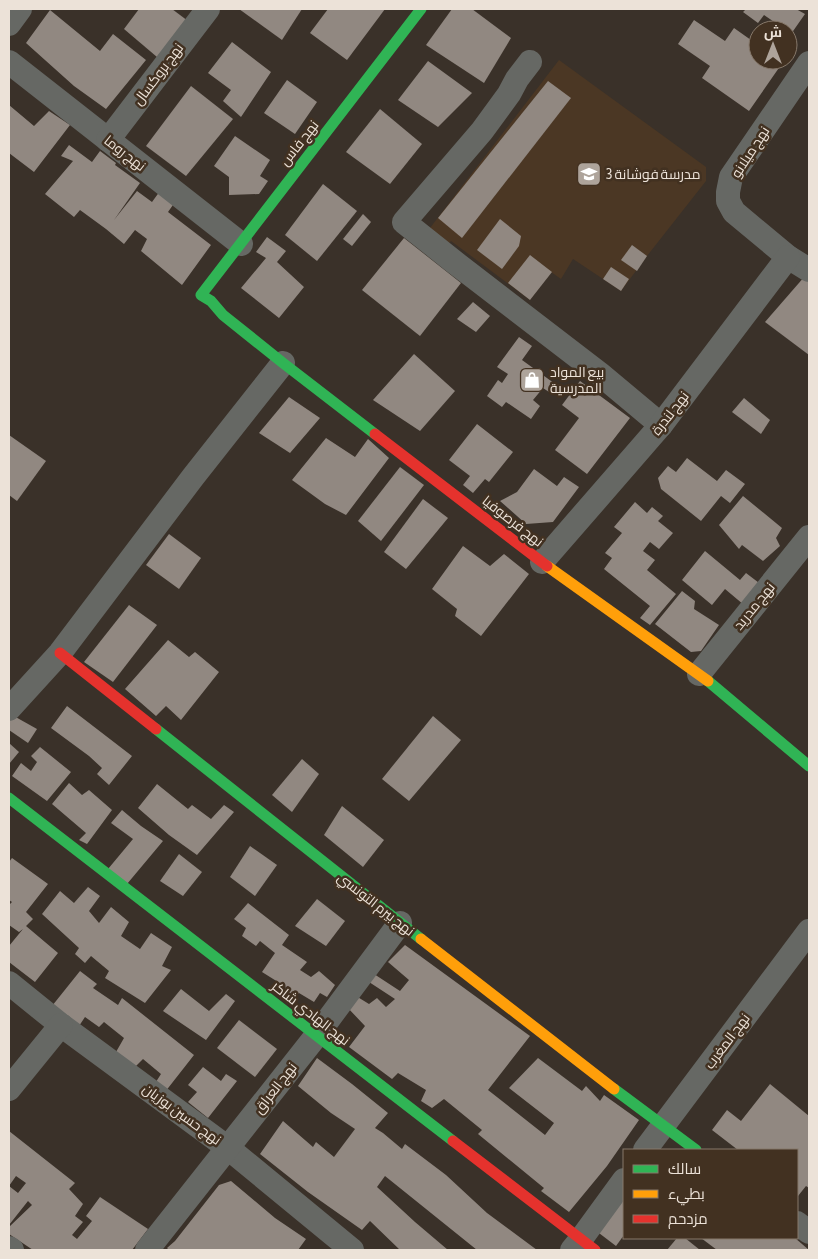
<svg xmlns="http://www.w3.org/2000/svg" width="818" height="1259" font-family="'Asap Condensed',Cairo,sans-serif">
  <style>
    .built { fill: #4b3724 }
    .building { fill: #918881 }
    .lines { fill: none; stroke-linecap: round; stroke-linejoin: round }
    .street { stroke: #666864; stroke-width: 24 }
    .fast { stroke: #30b455; stroke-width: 11 }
    .slow { stroke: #ff9f0a; stroke-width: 11 }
    .jam { stroke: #e5322d; stroke-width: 11 }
    .labels { text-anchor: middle; stroke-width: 5; stroke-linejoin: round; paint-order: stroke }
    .street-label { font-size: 14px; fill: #ece2d8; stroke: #423121 }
    .poi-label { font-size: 14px; fill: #ece2d8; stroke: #423121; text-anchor: start }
  </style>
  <rect width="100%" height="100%" fill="#3a3129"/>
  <polygon class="built" points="559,60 706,167 706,181 647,256 621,291 573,259 561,279 551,272 530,300 451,241 446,246 430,228"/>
  <g class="building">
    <polygon points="139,9 172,9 188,21 157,57 124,29"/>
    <polygon points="239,9 302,9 282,40"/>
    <polygon points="328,9 385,9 347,60 310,33"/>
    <polygon points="452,9 472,9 511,38 484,83 426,45"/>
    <polygon points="746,9 796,9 805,14 791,34 788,31 788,30 786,30 764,15 758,23 743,12"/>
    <polygon points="50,10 100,51 113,34 146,60 106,109 74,86 26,43"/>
    <polygon points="694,20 725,41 734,28 758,45 758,60 780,60 783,62 749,111 702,78 710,66 678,44"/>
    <polygon points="232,42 271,72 241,117 223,101 231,90 208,73"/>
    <polygon points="428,61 472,93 438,127 398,100"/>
    <polygon points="287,80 317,102 295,134 264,113"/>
    <polygon points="548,81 571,98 462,238 438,218"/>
    <polygon points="191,86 233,119 186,176 146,146"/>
    <polygon points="9,105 34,126 49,111 70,125 34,172 9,153"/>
    <polygon points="380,109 422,144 390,184 346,152"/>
    <polygon points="235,136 270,160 260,176 268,181 259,194 229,195 229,177 214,166"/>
    <polygon points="69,145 92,162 100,151 116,163 115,165 140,183 114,220 137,191 152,202 160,191 175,202 168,212 211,245 182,285 141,251 147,239 135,230 124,244 106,229 80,210 74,217 45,194 73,161 61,156"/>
    <polygon points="323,184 357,211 317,261 285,235"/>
    <polygon points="363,214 371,222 352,246 343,239"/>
    <polygon points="500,219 521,236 519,246 502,269 477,250"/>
    <polygon points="267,237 286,251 277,262 304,287 279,318 241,288 266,258 256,252"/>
    <polygon points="404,238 461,283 420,336 362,290"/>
    <polygon points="632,245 647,256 637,271 621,260"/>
    <polygon points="530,255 552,272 530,300 508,283"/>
    <polygon points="611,267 629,279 621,291 603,279"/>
    <polygon points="805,276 809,279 809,355 765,322"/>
    <polygon points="473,302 490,316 476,332 457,319"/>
    <polygon points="519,337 532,346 522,360 558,386 552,394 543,388 533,400 540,406 531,419 506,402 502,407 487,396 498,380 502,383 508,374 497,367"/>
    <polygon points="414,354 455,391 420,431 373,400"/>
    <polygon points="580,381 630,418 587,474 555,450 579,418 562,405"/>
    <polygon points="289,397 320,418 290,453 259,433"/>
    <polygon points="744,398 770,420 761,434 732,412"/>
    <polygon points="477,424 513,452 489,482 485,479 473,493 463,485 470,476 449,460"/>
    <polygon points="9,435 46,461 17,501 9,495"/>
    <polygon points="326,438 355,457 368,439 389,458 346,515 325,504 292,480"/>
    <polygon points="687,458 717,481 726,470 745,484 730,503 721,496 701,521 661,489 658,478 668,466 676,472"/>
    <polygon points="400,467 424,485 381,541 358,521"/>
    <polygon points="534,469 557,486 564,477 579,487 553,522 526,524 500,501 517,492"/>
    <polygon points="743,496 782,528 776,538 780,546 763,561 742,545 739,549 719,525"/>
    <polygon points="423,499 448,518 406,569 384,552"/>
    <polygon points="635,502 647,513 652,507 663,516 658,521 673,533 659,549 650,542 643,551 655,560 647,570 676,594 650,625 640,618 650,606 604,569 612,558 605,553 622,533 614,527"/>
    <polygon points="169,534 201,558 179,589 146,565"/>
    <polygon points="463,546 490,566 504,554 529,574 481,636 455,616 457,609 432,589"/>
    <polygon points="705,551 740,580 746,573 767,589 750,610 725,589 712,605 682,580"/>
    <polygon points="682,591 695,601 694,609 719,625 701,651 691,652 655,624"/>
    <polygon points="129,605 157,625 113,682 84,662"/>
    <polygon points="168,640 189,657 195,652 219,672 181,720 166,706 156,716 125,689"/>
    <polygon points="67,706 132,756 109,785 97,774 102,768 89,756 51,728"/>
    <polygon points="12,715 37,729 28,743 9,730 9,719"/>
    <polygon points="433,716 461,740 409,801 382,779"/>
    <polygon points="9,743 19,752 9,764"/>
    <polygon points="40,747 71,772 47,801 12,776 21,763 31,771 37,762 31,756"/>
    <polygon points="302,759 319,774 292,812 272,795"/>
    <polygon points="69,783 82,795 89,790 112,810 87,844 79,840 86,833 52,804"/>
    <polygon points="157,784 188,809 192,805 211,819 224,805 234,812 197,855 169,835 138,808"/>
    <polygon points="342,806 384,840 363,867 324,835"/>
    <polygon points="122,810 141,826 163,841 127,884 108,869 133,839 111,823"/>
    <polygon points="250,846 277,865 255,896 230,877"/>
    <polygon points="179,854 202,872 183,896 160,881"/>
    <polygon points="12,858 48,884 26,912 33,919 26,926 58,953 35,982 9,962 9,946 23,929 19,932 9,925 9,905 12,902 9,900 9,862"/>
    <polygon points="88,887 100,896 89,911 99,923 111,907 129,922 121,936 140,949 151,933 172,947 162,966 171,970 145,1003 105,978 109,971 91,956 85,963 75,954 79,948 42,914 60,891 74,903"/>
    <polygon points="317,899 345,921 326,946 295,926"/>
    <polygon points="248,903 289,935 282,945 307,962 300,970 311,977 319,971 335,985 327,997 320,993 314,1002 299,993 293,1000 282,993 286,987 262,972 275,953 260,941 256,946 242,936 246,928 234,919"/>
    <polygon points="405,945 530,1036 488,1090 545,1135 554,1123 509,1088 538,1058 582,1091 586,1086 600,1101 604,1095 639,1120 607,1166 569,1212 541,1191 544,1188 478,1134 482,1130 444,1099 432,1108 421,1101 426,1090 398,1073 392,1079 349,1047 365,1026 347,1007 356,996 369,1004 377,998 386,1007 395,999 369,982 374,974 400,991 409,980 388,962"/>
    <polygon points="80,971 97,984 93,988 118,1005 122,998 194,1055 165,1092 154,1085 161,1074 143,1059 135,1067 116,1052 124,1038 104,1022 99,1027 85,1017 79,1026 52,1006"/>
    <polygon points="181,989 209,1011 226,994 235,1001 206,1040 163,1011"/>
    <polygon points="239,1020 277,1049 255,1077 217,1048"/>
    <polygon points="317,1058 352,1084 388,1113 375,1128 383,1133 402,1149 405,1144 446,1175 487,1213 537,1250 477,1250 385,1176 377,1187 415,1222 448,1250 400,1250 370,1221 362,1230 308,1192 260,1154 283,1121 313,1147 316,1142 334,1157 355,1129 331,1113 298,1086"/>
    <polygon points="203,1067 221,1081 226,1074 237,1081 208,1118 188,1102 197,1092 188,1085"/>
    <polygon points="770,1084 809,1116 809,1188 806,1186 798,1196 797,1195 797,1150 738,1150 712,1130 727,1110 741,1121"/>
    <polygon points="9,1131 75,1183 69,1189 83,1204 75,1216 83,1222 72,1235 77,1239 92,1221 86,1216 100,1197 148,1229 132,1250 48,1250 46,1249 45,1250 33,1250 9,1234 9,1227 32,1205 28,1201 9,1225 9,1186 18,1193 26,1183 16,1176 9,1186"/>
    <polygon points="231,1181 275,1218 306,1239 298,1250 169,1250 167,1248 175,1241 219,1185"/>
    <polygon points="624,1192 624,1235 616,1246 595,1230"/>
    <polygon points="677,1238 685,1238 700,1250 667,1250"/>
    <polygon points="701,1238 795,1238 809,1250 717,1250"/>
  </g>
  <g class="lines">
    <g class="street">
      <polyline points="9,24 20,9"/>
      <polyline points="9,62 241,244"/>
      <polyline points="530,62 517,79 509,94 482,131 404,222 453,261 600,374 661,425"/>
      <polyline points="809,63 731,177 728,192 728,201 734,212 788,257 809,270"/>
      <polyline points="108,140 208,9"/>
      <polyline points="542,562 661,425 788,257"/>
      <polyline points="699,674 809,537"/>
      <polyline points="9,709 60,653 193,477 283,363"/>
      <polyline points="9,983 61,1025 228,1148 352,1250"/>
      <polyline points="9,1089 61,1025"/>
      <polyline points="645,1150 809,931"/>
      <polyline points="797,1223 809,1232"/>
      <polyline points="9,1248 12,1250"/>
      <polyline points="147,1250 316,1036 400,923"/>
      <polyline points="572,1250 581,1239 624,1180"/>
    </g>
    <g class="fast">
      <polyline points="375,434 283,363 223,315 211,301 201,295 421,9"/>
      <polyline points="708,681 809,766"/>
      <polyline points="156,729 421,939"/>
      <polyline points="9,798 453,1141"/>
      <polyline points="614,1089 696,1150"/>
    </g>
    <g class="slow">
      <polyline points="547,566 708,681"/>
      <polyline points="421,939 614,1089"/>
    </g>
    <g class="jam">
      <polyline points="375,434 547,566"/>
      <polyline points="60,653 156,729"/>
      <polyline points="453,1141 595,1250"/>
    </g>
  </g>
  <defs>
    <symbol id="school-square" viewBox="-11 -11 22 22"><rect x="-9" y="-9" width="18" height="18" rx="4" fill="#aea49b" stroke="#423121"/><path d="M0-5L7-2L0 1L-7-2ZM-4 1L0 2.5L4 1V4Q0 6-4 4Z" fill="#fff"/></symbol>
    <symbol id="shop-square" viewBox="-11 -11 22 22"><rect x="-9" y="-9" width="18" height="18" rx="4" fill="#aea49b" stroke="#423121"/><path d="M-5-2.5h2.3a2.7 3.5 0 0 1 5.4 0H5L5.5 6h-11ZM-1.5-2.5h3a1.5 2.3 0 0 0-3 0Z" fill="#fff"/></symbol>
  </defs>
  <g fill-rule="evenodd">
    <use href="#school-square" x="575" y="160" width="28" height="28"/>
    <use href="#shop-square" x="518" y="366" width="28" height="28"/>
  </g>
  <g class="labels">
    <g class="street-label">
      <text transform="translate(158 74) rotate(-53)" y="5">نهج بروكسال</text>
      <text transform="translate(299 143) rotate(-52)" y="5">نهج فاس</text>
      <text transform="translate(750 152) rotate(-57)" y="5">نهج ميلانو</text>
      <text transform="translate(125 153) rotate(38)" y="5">نهج روما</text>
      <text transform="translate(670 413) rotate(-52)" y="5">نهج لندرة</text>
      <text transform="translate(513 521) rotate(38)" y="5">نهج فرصوفيا</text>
      <text transform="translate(754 606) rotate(-51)" y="5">نهج مدريد</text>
      <text transform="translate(376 904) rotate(38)" y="5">نهج بيرم التونسي</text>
      <text transform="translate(311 1013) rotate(38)" y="5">نهج الهادي شاكر</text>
      <text transform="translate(727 1041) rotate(-53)" y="5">نهج المغرب</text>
      <text transform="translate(275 1088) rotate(-52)" y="5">نهج العراق</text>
      <text transform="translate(182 1114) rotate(36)" y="5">نهج حسين بوزيان</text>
    </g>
    <g class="poi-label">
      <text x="606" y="179">مدرسة فوشانة 3</text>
      <text x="550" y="377">بيع المواد<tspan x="550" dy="16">المدرسية</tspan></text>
    </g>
  </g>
  <rect width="818" height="1259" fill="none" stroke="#ece2d8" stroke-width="20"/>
  <rect x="623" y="1149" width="175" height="90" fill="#423121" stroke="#86786a"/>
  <rect x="633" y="1165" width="25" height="8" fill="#30b455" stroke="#86786a"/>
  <text x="668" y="1174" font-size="15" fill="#ece2d8">سالك</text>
  <rect x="633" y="1190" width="25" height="8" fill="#ff9f0a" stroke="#86786a"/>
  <text x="668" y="1199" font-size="15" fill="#ece2d8">بطيء</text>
  <rect x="633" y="1215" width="25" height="8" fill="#e5322d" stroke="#86786a"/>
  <text x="668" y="1224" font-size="15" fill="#ece2d8">مزدحم</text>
  <g transform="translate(773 45)"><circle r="24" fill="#423121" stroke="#86786a"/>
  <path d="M0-4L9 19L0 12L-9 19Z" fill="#aea49b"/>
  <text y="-8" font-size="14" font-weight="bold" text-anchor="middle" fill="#ece2d8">ش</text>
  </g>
</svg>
